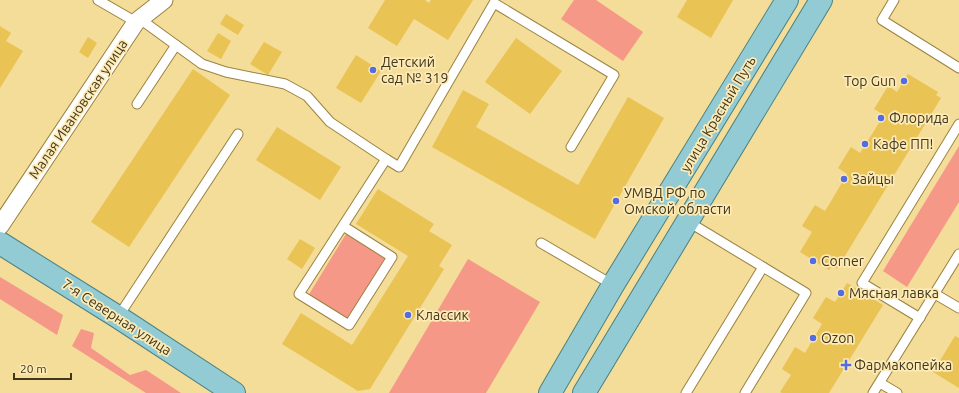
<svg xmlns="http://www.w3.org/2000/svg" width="959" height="393" font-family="Ubuntu,sans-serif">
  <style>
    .green { fill: #f59887 }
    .building { fill: #e9c455 }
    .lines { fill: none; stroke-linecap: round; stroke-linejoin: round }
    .lane-casing { stroke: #9a8342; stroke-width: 11 }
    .street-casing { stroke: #9a8342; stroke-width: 19 }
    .primary-casing { stroke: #488182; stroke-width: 24 }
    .lane { stroke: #fff; stroke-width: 9 }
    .street { stroke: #fff; stroke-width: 17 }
    .primary { stroke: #93cbd5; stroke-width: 22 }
    .poi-dot { fill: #536ce1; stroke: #fdeab5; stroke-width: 1.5 }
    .labels { text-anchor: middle; stroke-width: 3.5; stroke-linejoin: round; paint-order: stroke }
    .poi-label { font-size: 14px; fill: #41371c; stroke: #fdeab5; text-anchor: start }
    .street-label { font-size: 14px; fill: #41371c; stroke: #fdeab5 }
  </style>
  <rect width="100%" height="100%" fill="#f4dc99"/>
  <g class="green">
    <polygon points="574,0 596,0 643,32 623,61 561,19"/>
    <polygon points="959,146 959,202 907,287 883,271"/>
    <polygon points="346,234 385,258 347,320 308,296"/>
    <polygon points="468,259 540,302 486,393 389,393"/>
    <polygon points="0,277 63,315 57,335 0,299"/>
    <polygon points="81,329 94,333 91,348 130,375 146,370 181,393 146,393 72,346"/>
  </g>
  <g class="building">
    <polygon points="385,0 425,0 429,3 431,0 473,0 448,40 414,19 397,46 368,28"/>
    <polygon points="687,0 733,0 711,38 677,17"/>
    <polygon points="226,14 244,25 238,35 220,24"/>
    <polygon points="0,26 11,33 6,41 23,51 0,88"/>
    <polygon points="218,33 231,41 221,59 207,51"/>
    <polygon points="88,37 97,43 88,58 79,52"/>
    <polygon points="516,38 562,71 530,114 485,82"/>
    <polygon points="264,42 282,52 268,75 250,64"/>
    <polygon points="356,55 381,71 361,103 336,88"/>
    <polygon points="193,69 230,95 129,247 91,222"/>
    <polygon points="908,74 938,92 936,95 941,98 837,269 832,266 829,270 800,252 812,232 802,226 815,205 825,211 830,203 847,174 838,168 851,147 860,153 884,115 874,109 888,86 897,92"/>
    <polygon points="463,90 489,104 476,127 578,185 628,97 664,118 595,239 432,147"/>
    <polygon points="277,127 341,167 320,200 256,160"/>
    <polygon points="378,189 434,224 429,231 452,245 439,266 444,269 370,389 358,391 282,344 301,313 352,345 408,256 356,224"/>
    <polygon points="300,239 315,248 302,269 287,259"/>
    <polygon points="847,283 883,305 829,393 782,393 780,392 791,375 782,369 795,347 805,353 822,324 813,318 826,297 835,302"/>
    <polygon points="955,336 959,338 959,388 933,372"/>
  </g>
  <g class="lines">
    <defs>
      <g id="lane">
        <polyline points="98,0 136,22"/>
        <polyline points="894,0 882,20 959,68"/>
        <polyline points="140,19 202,64 226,72 285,84 307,96 330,122 386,159 399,167 494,3 614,75 571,147"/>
        <polyline points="137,104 176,45"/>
        <polyline points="343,226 392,257 349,325 299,294 386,159"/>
        <polyline points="541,243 613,285"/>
        <polyline points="935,294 959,308"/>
        <polyline points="118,317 238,134"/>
        <polyline points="920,318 862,283 959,124"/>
        <polyline points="880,383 897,393"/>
        <polyline points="686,393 763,267 687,221"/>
        <polyline points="745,393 806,293 763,267"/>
        <polyline points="873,393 959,254"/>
      </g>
      <polyline id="street" points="0,226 136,22 164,0"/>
      <g id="primary">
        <polyline points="0,243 118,317 234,393"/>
        <polyline points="550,393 613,285 787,0"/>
        <polyline points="584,393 821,0"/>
      </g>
    </defs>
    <use href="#lane" class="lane-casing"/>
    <use href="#street" class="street-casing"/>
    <use href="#primary" class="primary-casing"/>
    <use href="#lane" class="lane"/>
    <use href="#street" class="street"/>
    <use href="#primary" class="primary"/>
  </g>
  <g class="poi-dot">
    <circle cx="373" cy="70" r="4"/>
    <circle cx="904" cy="81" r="4"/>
    <circle cx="881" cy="118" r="4"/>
    <circle cx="865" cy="144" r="4"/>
    <circle cx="844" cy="179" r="4"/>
    <circle cx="616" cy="201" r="4"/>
    <circle cx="813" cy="261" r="4"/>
    <circle cx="841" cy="293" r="4"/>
    <circle cx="408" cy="315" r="4"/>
    <circle cx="813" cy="338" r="4"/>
    <path d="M844 359h4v4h4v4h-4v4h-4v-4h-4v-4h4z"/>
  </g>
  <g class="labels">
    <g class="poi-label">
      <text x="381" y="67">Детский<tspan x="381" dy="16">сад № 319</tspan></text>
      <text x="896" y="86" text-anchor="end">Top Gun</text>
      <text x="889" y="123">Флорида</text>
      <text x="873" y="149">Кафе ПП!</text>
      <text x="852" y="184">Зайцы</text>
      <text x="624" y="198">УМВД РФ по<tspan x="624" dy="16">Омской области</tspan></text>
      <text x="821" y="266">Corner</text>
      <text x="849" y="298">Мясная лавка</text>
      <text x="416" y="320">Классик</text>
      <text x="821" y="343">Ozon</text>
      <text x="854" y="370">Фармакопейка</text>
    </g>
    <g class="street-label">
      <text transform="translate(78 109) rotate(-56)" y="5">Малая Ивановская улица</text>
      <text transform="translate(718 114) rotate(-59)" y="5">улица Красный Путь</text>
      <text transform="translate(117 317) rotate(33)" y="5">7-я Северная улица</text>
    </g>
  </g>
  <path d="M14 373v6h57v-6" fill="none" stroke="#41371c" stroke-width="2"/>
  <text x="20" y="373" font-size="12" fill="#41371c" stroke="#fdeab5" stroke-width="3" paint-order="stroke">20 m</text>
</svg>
